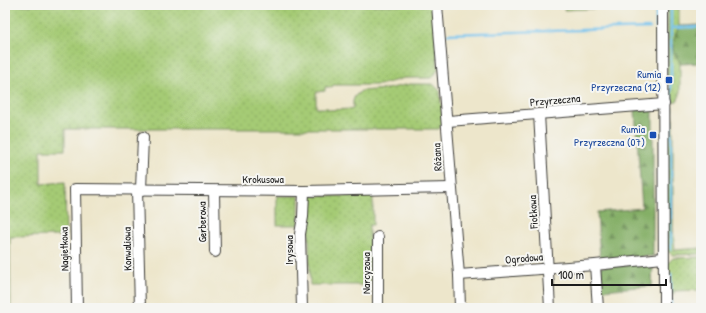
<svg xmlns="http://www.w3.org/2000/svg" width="706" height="313" font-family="'Patrick Hand',sans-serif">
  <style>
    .grass { fill: url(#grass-dots); stroke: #607448 }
    .forest { fill: url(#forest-firs); stroke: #506641 }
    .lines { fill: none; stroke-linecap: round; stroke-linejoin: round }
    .stream { stroke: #73c2ed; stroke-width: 2.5 }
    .minor-casing { stroke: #3b3a36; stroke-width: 12 }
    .minor { stroke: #fff; stroke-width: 10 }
    .transit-dot { fill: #1a4fb4; stroke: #f6f6f2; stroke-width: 1.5 }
    .labels { text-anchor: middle; stroke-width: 4; stroke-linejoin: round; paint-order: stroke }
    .transit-label { font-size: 11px; fill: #164399; stroke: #f6f6f2; text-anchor: end }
    .street-label { font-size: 11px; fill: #1c1c1c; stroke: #f6f6f2 }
  </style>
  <defs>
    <pattern id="grass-dots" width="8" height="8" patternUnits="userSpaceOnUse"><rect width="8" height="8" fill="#a5cb75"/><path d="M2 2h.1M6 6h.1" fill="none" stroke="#8dae65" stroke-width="1.8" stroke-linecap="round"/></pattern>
    <pattern id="forest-firs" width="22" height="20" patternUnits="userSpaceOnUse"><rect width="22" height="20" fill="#84af66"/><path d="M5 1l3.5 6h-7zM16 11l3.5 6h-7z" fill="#6b8e53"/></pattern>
  </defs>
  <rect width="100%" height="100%" fill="#f6f6f2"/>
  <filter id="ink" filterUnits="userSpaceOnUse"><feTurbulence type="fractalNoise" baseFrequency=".025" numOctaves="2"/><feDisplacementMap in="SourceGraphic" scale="8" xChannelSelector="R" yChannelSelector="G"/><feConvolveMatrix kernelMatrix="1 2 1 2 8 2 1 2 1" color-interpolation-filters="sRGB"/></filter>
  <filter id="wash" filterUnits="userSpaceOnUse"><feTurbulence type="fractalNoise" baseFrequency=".012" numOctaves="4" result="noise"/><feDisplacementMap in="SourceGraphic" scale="16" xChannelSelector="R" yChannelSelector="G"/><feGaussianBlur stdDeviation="0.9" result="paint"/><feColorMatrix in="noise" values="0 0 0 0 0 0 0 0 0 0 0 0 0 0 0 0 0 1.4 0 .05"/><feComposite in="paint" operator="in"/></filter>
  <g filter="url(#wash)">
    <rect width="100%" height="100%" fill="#ede6cb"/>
    <g class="grass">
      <polygon points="5,5 434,5 438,69 434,76 430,78 404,78 380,85 333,85 332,87 325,87 325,91 316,92 316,108 328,108 328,110 353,109 353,101 355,96 361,91 387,89 410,84 433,84 440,91 443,125 439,129 65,129 65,150 41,150 41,184 65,182 66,236 10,237 11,308 5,308"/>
      <polygon points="564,5 649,5 649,6 564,10"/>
      <polygon points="668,5 679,5 679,26 673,46 680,61 680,95 677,101 670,102 670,77 667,77"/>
      <polygon points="669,106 672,107 673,119 673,228 675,250 701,248 701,254 673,255 667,251 667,107"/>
      <rect x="277" y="196" width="22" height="29"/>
      <polygon points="308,196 373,196 373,225 369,225 370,285 310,285"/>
      <polygon points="701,257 701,290 674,291 674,294 668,294 667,264 673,258"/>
    </g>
    <g class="forest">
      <path d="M701,25V63L680,64V61C667,52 675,37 679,26Z"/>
      <polygon points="653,109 653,256 600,259 597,212 642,208 635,110"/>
      <polygon points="653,263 652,286 602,290 601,267"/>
    </g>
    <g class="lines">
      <g class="stream">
        <polyline points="656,27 656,5"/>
        <polyline points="671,28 701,27"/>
        <polyline points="447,34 650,28"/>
        <polyline points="671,101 671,5"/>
        <polyline points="671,109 671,250"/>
        <polyline points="671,293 671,274"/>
        <polyline points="671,308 671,299"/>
      </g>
    </g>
  </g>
  <g filter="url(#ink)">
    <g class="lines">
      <defs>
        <g id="minor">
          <polyline points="437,5 459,275 460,308"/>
          <polyline points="663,5 664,308"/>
          <polyline points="539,114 550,308"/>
          <polyline points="448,121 664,104"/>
          <polyline points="137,190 140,308"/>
          <polyline points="141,190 143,137"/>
          <polyline points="214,191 215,252"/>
          <polyline points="378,237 378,308"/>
          <polyline points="595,265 598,308"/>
          <polyline points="459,275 595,265 663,258"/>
          <polyline points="77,308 75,189 304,191 451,188"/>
          <polyline points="302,308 300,234 303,217 304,191"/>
        </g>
      </defs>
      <use href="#minor" class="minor-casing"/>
      <use href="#minor" class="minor"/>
    </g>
  </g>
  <g class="transit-dot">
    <rect x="665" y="76" width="8" height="8" rx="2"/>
    <rect x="649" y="131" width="8" height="8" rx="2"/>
  </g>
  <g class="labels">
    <g class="transit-label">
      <text x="661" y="78">Rumia<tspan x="661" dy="13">Przyrzeczna (12)</tspan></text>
      <text x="645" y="133">Rumia<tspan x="645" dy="13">Przyrzeczna (07)</tspan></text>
    </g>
    <g class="street-label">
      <text transform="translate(555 100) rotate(-5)" y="4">Przyrzeczna</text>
      <text transform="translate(437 157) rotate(-93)" y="4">Różana</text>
      <text x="263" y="183">Krokusowa</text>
      <text transform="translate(533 212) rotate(-93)" y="4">Fiołkowa</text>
      <text transform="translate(202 222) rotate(-91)" y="4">Gerberowa</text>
      <text transform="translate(64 249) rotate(-91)" y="4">Nagietkowa</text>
      <text transform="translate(127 249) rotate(-91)" y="4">Konwaliowa</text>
      <text transform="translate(289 250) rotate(-90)" y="4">Irysowa</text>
      <text transform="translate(524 258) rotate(-5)" y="4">Ogrodowa</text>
      <text transform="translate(366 273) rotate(-90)" y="4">Narcyzowa</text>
    </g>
  </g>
  <rect width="706" height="313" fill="none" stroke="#f6f6f2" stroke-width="20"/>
  <path d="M552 279v6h114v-6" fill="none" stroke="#1c1c1c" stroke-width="2"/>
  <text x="558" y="279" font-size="12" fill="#1c1c1c" stroke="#f6f6f2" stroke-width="3" paint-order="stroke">100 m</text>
</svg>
